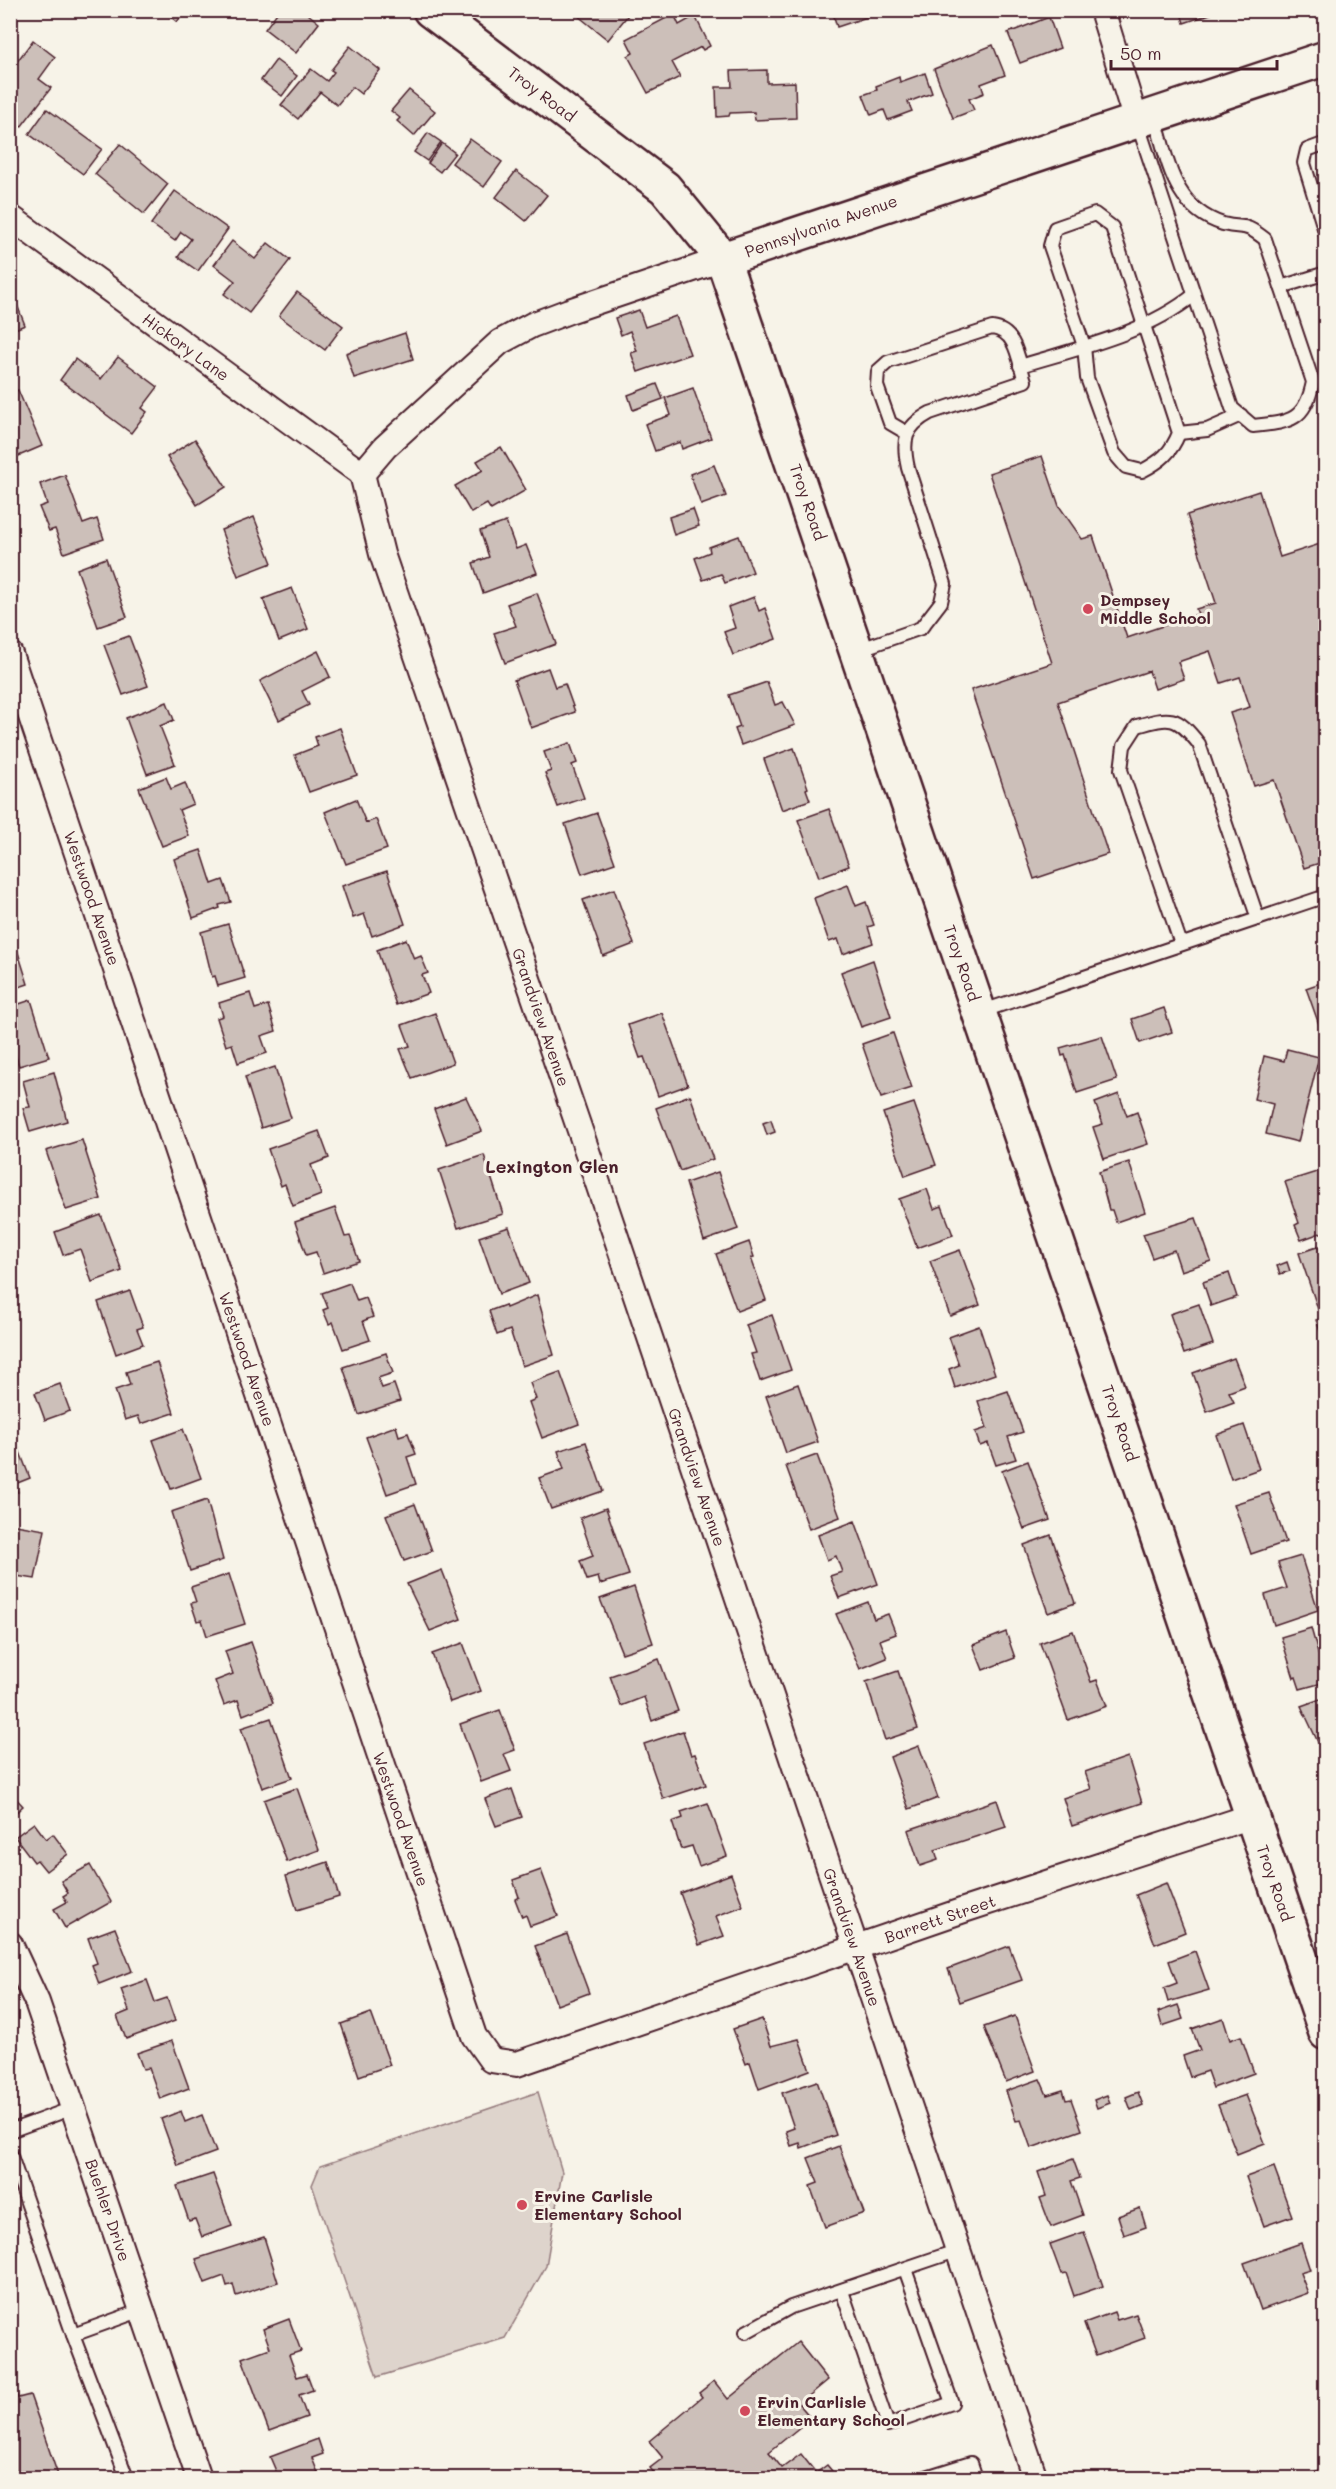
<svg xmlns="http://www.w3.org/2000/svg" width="1336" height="2489" font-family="Mali,sans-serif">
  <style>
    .green { fill: #ded4cc; stroke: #947a7c; stroke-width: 1.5 }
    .building { fill: #ccbfb9; stroke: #4a1f2b; stroke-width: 1.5 }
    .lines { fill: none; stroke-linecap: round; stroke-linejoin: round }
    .lane-casing { stroke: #4a1f2b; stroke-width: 16 }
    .street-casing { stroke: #4a1f2b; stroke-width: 28 }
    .secondary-casing { stroke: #4a1f2b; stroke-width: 38 }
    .lane { stroke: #f7f3e8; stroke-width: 12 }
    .street { stroke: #f7f3e8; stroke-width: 24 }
    .secondary { stroke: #f7f3e8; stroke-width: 33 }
    .poi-dot { fill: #d1495b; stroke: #f7f3e8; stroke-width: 2 }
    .labels { text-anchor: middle; stroke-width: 6; stroke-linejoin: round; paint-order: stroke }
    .street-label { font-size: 16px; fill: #4a1f2b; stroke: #f7f3e8 }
    .poi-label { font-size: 16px; font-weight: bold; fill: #4a1f2b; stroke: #f7f3e8; text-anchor: start }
    .neighbourhood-label { font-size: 18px; font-weight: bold; fill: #4a1f2b; stroke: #f7f3e8 }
  </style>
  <rect width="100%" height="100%" fill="#f7f3e8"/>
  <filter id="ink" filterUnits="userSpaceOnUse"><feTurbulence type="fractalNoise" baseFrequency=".0167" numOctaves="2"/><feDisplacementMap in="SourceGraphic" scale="12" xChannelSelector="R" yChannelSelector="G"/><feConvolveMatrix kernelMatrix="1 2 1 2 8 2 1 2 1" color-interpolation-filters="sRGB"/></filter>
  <g filter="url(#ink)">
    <polygon class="green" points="538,2092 562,2172 546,2266 505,2338 377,2377 312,2185 320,2166"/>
    <g class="building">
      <polygon points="163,10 186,10 177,22"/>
      <polygon points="279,10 303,10 319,23 296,53 265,29"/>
      <polygon points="577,10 632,10 608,40 577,15 580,12"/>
      <polygon points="832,10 865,10 867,17 837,27"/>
      <polygon points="1180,10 1222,10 1184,23"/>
      <polygon points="674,14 679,25 695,16 710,46 703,50 701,47 672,62 680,77 648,93 628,56 633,53 626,39"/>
      <polygon points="1049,17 1060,48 1020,63 1008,33"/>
      <polygon points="33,40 55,57 39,79 51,88 21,127 10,120 10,71"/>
      <polygon points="993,45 1005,75 981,84 984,93 969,99 974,110 953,118 934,69"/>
      <polygon points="350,46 380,70 361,94 352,87 337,105 320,92 298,119 281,105 311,69 327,81 334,72 331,70"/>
      <polygon points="276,60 297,76 282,96 261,80"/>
      <polygon points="767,70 767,83 795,82 796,118 755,120 754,112 730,113 729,116 717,117 716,87 732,87 731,71"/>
      <polygon points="925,73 932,93 908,102 912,111 888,120 884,110 871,115 863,95 877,90 876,86 899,77 900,82"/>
      <polygon points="409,90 435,111 414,136 397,121 400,118 391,111"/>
      <polygon points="47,109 102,149 83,174 29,134"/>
      <polygon points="428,133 441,142 427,161 414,152"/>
      <polygon points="470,139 502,162 484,187 452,163"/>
      <polygon points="442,143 455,153 440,172 428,163"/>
      <polygon points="120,144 168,184 144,214 95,174"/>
      <polygon points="516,171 547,195 526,221 496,197"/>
      <polygon points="175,191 228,229 198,271 178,257 191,239 181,232 175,241 151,224"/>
      <polygon points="232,241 255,259 268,243 290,260 249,313 224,294 235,281 214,265"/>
      <polygon points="10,287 25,325 10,331"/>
      <polygon points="297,292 343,326 325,350 279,316"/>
      <polygon points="639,310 645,327 676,316 690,354 638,372 631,353 637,351 630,331 621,335 615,318"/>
      <polygon points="405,333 413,359 354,378 346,353"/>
      <polygon points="118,357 158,387 142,408 147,412 131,433 60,380 75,359 101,379"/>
      <polygon points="657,384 663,399 633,410 628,395"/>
      <polygon points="693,388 711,438 682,449 680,442 655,451 645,424 671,415 665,398"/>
      <polygon points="18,390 42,446 14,458 10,451 10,393"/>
      <polygon points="195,439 226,487 197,505 167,457"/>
      <polygon points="501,447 526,490 491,510 487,504 471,513 455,486 483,470 477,461"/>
      <polygon points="1042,456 1059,506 1082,539 1093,536 1127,638 1198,614 1196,609 1216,603 1187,515 1259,491 1280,557 1326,542 1326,861 1304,868 1274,780 1254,786 1230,713 1250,707 1240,677 1221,683 1210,651 1178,662 1184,679 1155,689 1149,671 1058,702 1108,854 1034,879 971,690 1052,663 989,473"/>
      <polygon points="714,465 726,496 701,505 690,474"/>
      <polygon points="65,475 83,524 97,519 104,539 64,553 55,529 49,531 39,507 47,504 40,484"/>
      <polygon points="693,509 699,526 674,535 669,517"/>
      <polygon points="254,517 272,563 238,576 221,530"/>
      <polygon points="506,522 516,549 526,545 537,573 483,593 473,563 489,557 480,531"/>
      <polygon points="739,536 753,572 725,583 721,574 703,580 695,558 710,552 709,547"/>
      <polygon points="106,558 127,617 98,627 77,569"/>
      <polygon points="292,588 308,629 279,641 263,599"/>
      <polygon points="537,593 556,644 505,663 494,633 516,626 507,604"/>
      <polygon points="754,597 759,611 765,608 776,639 733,655 724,632 735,628 728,607"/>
      <polygon points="129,636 148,686 123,695 104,645"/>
      <polygon points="318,651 330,677 302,691 309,705 279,720 260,681"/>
      <polygon points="548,668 555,687 565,684 575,712 531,728 514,680"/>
      <polygon points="767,682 775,705 783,702 795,725 741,745 735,729 740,727 729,695"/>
      <polygon points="167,702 174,720 160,726 175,764 147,774 126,718"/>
      <polygon points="340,728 357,775 309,792 295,755 318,746 315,737"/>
      <polygon points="570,743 577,763 572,765 584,798 558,807 545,773 551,771 544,752"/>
      <polygon points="794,748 808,788 806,789 810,800 782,810 764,759"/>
      <polygon points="166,777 171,789 185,783 193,804 179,810 189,836 162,846 139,788"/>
      <polygon points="356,799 366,823 376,819 387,849 346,864 325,812"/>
      <polygon points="829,809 849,866 819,877 798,820"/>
      <polygon points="597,813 615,863 582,874 565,824"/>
      <polygon points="201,850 212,884 223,880 231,902 219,905 220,908 193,918 174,859"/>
      <polygon points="387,871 405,924 372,936 364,914 353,918 342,886"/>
      <polygon points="848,885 856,906 866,902 874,925 868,927 873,943 843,954 838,939 829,942 814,898"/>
      <polygon points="614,889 634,944 603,956 583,900"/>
      <polygon points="228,924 245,978 218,986 215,976 212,977 201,932"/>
      <polygon points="10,927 28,984 10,990"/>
      <polygon points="406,939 414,959 421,956 428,973 422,975 429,993 396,1005 377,950"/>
      <polygon points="873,960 891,1017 861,1027 841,972"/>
      <polygon points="1326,981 1326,1031 1322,1033 1306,988"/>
      <polygon points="250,993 255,1009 268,1005 276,1031 261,1036 267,1053 238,1063 232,1044 226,1046 217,1018 223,1016 219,1003"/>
      <polygon points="31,1000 49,1057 19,1066 13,1047 10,1048 10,1007"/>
      <polygon points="1164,1008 1172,1032 1140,1043 1132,1019"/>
      <polygon points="435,1013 453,1063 412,1078 400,1049 410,1046 402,1025"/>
      <polygon points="662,1013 688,1085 658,1096 644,1057 640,1058 628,1025"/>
      <polygon points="893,1033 912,1088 881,1098 862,1044"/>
      <polygon points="1102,1036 1117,1080 1077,1093 1065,1055 1062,1056 1060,1048"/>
      <polygon points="1287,1049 1319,1057 1298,1142 1266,1134 1273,1104 1254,1099 1264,1056 1284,1061"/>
      <polygon points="275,1067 291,1118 261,1128 245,1077"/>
      <polygon points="54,1072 67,1121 30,1132 23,1108 30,1107 23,1081"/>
      <polygon points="1119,1094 1127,1116 1137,1112 1148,1144 1104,1159 1093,1127 1103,1124 1095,1103"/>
      <polygon points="690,1095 713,1159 680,1171 656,1108"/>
      <polygon points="466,1097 482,1131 447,1144 434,1109"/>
      <polygon points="914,1103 936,1165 905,1176 883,1113"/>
      <polygon points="771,1120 775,1132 767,1135 763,1123"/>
      <polygon points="319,1131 329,1158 311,1165 321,1195 293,1206 285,1184 281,1186 268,1149"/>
      <polygon points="82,1140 101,1199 66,1210 46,1151"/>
      <polygon points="484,1155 503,1214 458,1228 439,1170"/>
      <polygon points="1129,1162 1145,1212 1116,1222 1112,1210 1109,1210 1099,1172"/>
      <polygon points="1326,1169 1326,1231 1301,1240 1295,1225 1299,1223 1285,1182"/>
      <polygon points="718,1172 738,1229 704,1241 686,1183"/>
      <polygon points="927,1189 934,1209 942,1206 953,1235 917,1248 899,1199"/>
      <polygon points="335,1208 345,1237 350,1236 359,1261 323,1273 316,1252 306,1255 295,1222"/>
      <polygon points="101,1215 122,1271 92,1282 80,1249 63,1255 55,1232"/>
      <polygon points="1196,1218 1211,1261 1181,1271 1174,1250 1152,1258 1143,1234"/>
      <polygon points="509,1227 529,1283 499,1294 479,1237"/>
      <polygon points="749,1242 754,1257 751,1258 766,1300 737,1311 716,1254"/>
      <polygon points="1326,1244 1326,1306 1318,1309 1299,1253"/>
      <polygon points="960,1250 980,1305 950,1316 930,1261"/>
      <polygon points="1287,1262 1290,1271 1280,1274 1277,1266"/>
      <polygon points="1229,1273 1237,1297 1211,1306 1203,1282"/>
      <polygon points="350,1283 357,1301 366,1298 373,1317 363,1321 370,1340 343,1349 333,1322 329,1324 323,1310 328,1308 322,1293"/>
      <polygon points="130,1291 143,1327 137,1329 143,1344 116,1354 98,1302"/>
      <polygon points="537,1295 554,1355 522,1366 510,1330 497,1335 489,1311 505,1305 506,1308"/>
      <polygon points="1199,1304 1213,1344 1184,1354 1170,1314"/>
      <polygon points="772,1315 791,1370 760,1381 751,1354 756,1353 746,1325"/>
      <polygon points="1326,1317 1326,1347 1316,1320"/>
      <polygon points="979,1326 995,1374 955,1388 949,1369 959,1365 949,1337"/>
      <polygon points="386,1353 393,1373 378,1378 382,1388 394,1384 400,1401 359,1415 343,1367"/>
      <polygon points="1234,1358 1245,1386 1229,1392 1234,1402 1207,1412 1193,1373"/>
      <polygon points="157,1362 174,1413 141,1424 138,1416 125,1420 115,1390 130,1385 126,1372"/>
      <polygon points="560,1372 579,1424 542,1438 529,1402 536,1399 530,1383"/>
      <polygon points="60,1384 70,1411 45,1420 35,1393"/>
      <polygon points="798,1384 818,1442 786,1453 766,1396"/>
      <polygon points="1008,1391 1023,1432 1008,1437 1016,1459 996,1465 988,1443 980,1446 975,1432 987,1428 978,1401"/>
      <polygon points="1244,1425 1259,1469 1231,1479 1216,1435"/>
      <polygon points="396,1426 399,1436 408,1433 416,1454 407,1457 416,1484 387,1494 366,1437"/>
      <polygon points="183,1429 201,1478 171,1489 153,1440"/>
      <polygon points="586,1442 603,1491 551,1509 539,1478 564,1469 558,1451"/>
      <polygon points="18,1447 30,1478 15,1484 18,1492 10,1494 10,1449"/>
      <polygon points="817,1455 840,1517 809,1529 786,1466"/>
      <polygon points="1028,1461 1050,1520 1024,1529 1002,1471"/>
      <polygon points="1269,1493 1286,1542 1251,1554 1234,1504"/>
      <polygon points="207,1500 223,1560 190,1571 171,1512"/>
      <polygon points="415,1504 432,1551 404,1561 386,1515"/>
      <polygon points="606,1508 629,1575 600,1584 598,1577 587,1580 580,1561 593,1556 580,1518"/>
      <polygon points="855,1521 878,1584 839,1598 830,1576 842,1572 836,1556 827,1560 818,1535"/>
      <polygon points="10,1524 45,1530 35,1579 10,1575"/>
      <polygon points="1051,1535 1075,1603 1048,1613 1024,1545"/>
      <polygon points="1301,1556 1318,1610 1274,1625 1265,1595 1287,1588 1278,1563"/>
      <polygon points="442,1570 461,1619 430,1631 407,1584"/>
      <polygon points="229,1574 245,1624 207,1636 202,1620 197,1621 191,1603 196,1602 191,1587"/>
      <polygon points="634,1587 653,1643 622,1653 600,1599"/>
      <polygon points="868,1602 874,1619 888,1614 896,1634 880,1640 887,1658 860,1669 836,1614"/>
      <polygon points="1311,1628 1326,1682 1300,1689 1296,1677 1294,1678 1281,1637"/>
      <polygon points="1073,1631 1091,1682 1097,1680 1107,1706 1068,1720 1040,1643"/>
      <polygon points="1006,1632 1015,1658 983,1670 973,1645"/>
      <polygon points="251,1642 273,1703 243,1715 238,1700 224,1705 215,1681 233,1674 225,1651"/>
      <polygon points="463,1643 481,1691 450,1702 432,1654"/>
      <polygon points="659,1659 678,1711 652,1721 644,1697 621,1706 610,1676"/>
      <polygon points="898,1671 918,1729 885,1740 866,1682"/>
      <polygon points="1326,1697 1326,1755 1324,1755 1301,1706"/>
      <polygon points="500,1710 515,1750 504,1754 511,1771 481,1782 460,1724"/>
      <polygon points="271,1718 292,1778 262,1788 241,1728"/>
      <polygon points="683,1731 691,1755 695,1754 706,1785 663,1799 644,1744"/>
      <polygon points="919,1746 938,1798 909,1809 890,1757"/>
      <polygon points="1128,1757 1142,1803 1072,1826 1063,1798 1091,1789 1085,1772"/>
      <polygon points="297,1788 319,1850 287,1862 264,1800"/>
      <polygon points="512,1789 522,1817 496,1826 485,1799"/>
      <polygon points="10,1792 23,1806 10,1818"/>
      <polygon points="997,1800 1006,1827 935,1850 938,1860 920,1866 908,1830"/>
      <polygon points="708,1803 727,1856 699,1866 692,1846 681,1849 672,1822 683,1818 681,1812"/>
      <polygon points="34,1823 46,1839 53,1834 68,1854 46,1871 37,1860 34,1862 15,1837"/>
      <polygon points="328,1862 339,1897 297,1910 286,1876"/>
      <polygon points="90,1865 111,1902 65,1928 54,1909 67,1902 63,1896 68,1893 61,1881"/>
      <polygon points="541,1870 558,1916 530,1926 526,1915 522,1917 515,1899 519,1897 513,1880"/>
      <polygon points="731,1874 743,1906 716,1916 724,1936 699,1945 680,1893"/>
      <polygon points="1166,1883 1185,1932 1155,1944 1136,1895"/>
      <polygon points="115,1928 132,1971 99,1984 92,1965 97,1963 88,1938"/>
      <polygon points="567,1934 589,1993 557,2005 535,1946"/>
      <polygon points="1009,1946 1022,1980 960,2002 948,1969"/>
      <polygon points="1195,1951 1209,1990 1168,2002 1164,1988 1177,1983 1169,1961"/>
      <polygon points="147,1980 155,2002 167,1998 175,2021 126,2039 117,2016 129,2011 121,1989"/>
      <polygon points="1178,2005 1183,2019 1162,2026 1158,2012"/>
      <polygon points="371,2013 390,2065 359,2076 341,2024"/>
      <polygon points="1015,2016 1035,2071 1006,2082 984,2027"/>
      <polygon points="1223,2018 1230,2040 1241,2036 1254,2073 1213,2088 1207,2071 1190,2077 1183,2056 1200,2050 1192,2029"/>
      <polygon points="762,2019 771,2046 799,2039 810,2070 759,2089 750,2062 746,2064 733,2029"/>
      <polygon points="172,2041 189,2088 160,2099 149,2068 143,2069 137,2053"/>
      <polygon points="1040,2079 1047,2095 1063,2090 1066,2100 1071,2099 1082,2130 1031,2148 1021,2120 1016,2121 1006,2091"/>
      <polygon points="817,2081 836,2135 801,2148 800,2143 791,2146 786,2131 794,2128 782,2093"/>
      <polygon points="1138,2092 1143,2105 1131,2110 1126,2097"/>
      <polygon points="1107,2095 1110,2103 1097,2108 1094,2100"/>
      <polygon points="1246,2095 1265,2143 1237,2154 1218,2105"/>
      <polygon points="181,2111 185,2122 202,2115 216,2152 178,2166 161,2119"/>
      <polygon points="839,2146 864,2213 825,2227 810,2186 818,2183 808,2158"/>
      <polygon points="1073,2159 1080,2178 1071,2181 1083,2215 1051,2227 1040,2198 1046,2196 1038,2172"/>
      <polygon points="1274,2167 1292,2216 1264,2226 1246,2177"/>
      <polygon points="213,2174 232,2226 202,2237 195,2219 189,2221 177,2186"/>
      <polygon points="1140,2208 1146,2227 1124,2235 1118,2216"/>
      <polygon points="1084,2232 1103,2286 1074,2296 1066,2273 1061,2274 1050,2244"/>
      <polygon points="264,2237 278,2282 236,2296 233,2284 227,2286 224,2276 205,2283 196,2259"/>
      <polygon points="1301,2243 1310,2270 1300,2273 1308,2293 1261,2310 1244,2263"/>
      <polygon points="1114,2312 1117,2320 1136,2314 1145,2338 1096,2356 1084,2323"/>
      <polygon points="289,2319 301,2351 289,2355 297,2377 307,2374 313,2390 299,2395 307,2417 269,2431 242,2358 270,2348 263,2329"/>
      <polygon points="798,2342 828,2380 799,2404 811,2418 769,2452 782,2468 801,2454 816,2473 827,2465 832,2471 823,2478 658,2478 650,2468 663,2458 649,2441 702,2397 699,2393 714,2381 728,2399"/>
      <polygon points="10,2376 18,2398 30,2395 59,2478 10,2478"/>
      <polygon points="318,2439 323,2454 312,2458 320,2478 279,2478 270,2457"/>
    </g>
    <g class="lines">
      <defs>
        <g id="lane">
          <path d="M1137,122L1232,408L1253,426C1289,422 1305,422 1313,382L1265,239C1242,221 1245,230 1223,224C1172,208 1168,159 1154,115"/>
          <polyline points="1326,143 1307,150 1304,163 1326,235"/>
          <path d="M1095,214L1112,227L1179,433C1171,453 1161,461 1142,471L1126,467L1114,453L1087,378L1084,346L1050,246L1055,228Z"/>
          <polyline points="1281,287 1326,273"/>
          <path d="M1020,366C1079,348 1145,334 1194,295"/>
          <polyline points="1179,433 1207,430 1241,415"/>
          <path d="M858,650L921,628L941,602L945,584L908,468C902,441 904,427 930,413L1025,381C1018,360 1017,331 992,328L888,362L878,371L877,386L890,423L907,433"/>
          <path d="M1181,944L1121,770L1124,746L1137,726C1171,716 1176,715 1199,744L1258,919"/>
          <polyline points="980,1012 1326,896"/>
          <polyline points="10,2131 73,2108"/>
          <polyline points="10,2153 73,2335 142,2310"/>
          <polyline points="842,2291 888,2425 952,2403 905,2269"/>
          <polyline points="746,2332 791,2307 959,2250"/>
          <polyline points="73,2335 127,2478"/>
          <polyline points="923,2478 971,2463 976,2478"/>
          <polyline points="1318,2478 1326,2476"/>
        </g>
        <g id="street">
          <polyline points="1102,10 1136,121"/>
          <polyline points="10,217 362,474"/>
          <polyline points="362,474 382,554 585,1145 1035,2478"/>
          <polyline points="362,474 385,447 500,342 532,325 569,311 723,259"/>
          <polyline points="10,654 474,2036 491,2060 517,2064 964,1910 1252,1816"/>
          <polyline points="10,1944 37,2002 199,2478"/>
        </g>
        <g id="secondary">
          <polyline points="430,10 665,188 723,259 1326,2033"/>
          <polyline points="723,259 1326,58"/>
        </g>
      </defs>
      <use href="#lane" class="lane-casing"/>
      <use href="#street" class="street-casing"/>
      <use href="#secondary" class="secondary-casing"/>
      <use href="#lane" class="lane"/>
      <use href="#street" class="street"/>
      <use href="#secondary" class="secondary"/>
    </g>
  </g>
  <g class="poi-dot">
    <circle cx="1088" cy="609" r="6"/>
    <circle cx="522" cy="2205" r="6"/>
    <circle cx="745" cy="2411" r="6"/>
  </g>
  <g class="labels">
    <g class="street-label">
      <text transform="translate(542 94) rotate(37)" y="6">Troy Road</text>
      <text transform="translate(821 226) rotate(-19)" y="6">Pennsylvania Avenue</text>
      <text transform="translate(186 347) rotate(36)" y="6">Hickory Lane</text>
      <text transform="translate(808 502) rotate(71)" y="6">Troy Road</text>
      <text transform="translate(92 898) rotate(71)" y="6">Westwood Avenue</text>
      <text transform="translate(962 963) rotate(71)" y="6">Troy Road</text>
      <text transform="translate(541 1017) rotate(71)" y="6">Grandview Avenue</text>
      <text transform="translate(247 1359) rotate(71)" y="6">Westwood Avenue</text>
      <text transform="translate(1120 1423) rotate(71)" y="6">Troy Road</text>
      <text transform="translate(697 1477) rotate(71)" y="6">Grandview Avenue</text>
      <text transform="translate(401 1819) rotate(71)" y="6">Westwood Avenue</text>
      <text transform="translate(1275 1883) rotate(71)" y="6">Troy Road</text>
      <text transform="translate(940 1919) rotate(-19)" y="6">Barrett Street</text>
      <text transform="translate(852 1937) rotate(71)" y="6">Grandview Avenue</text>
      <text transform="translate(108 2210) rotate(71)" y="6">Buehler Drive</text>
    </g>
    <g class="poi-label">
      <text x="1100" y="606">Dempsey<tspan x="1100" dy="18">Middle School</tspan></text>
      <text x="534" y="2202">Ervine Carlisle<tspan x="534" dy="18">Elementary School</tspan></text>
      <text x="757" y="2408">Ervin Carlisle<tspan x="757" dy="18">Elementary School</tspan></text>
    </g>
    <g class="neighbourhood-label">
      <text x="552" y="1173">Lexington Glen</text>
    </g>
  </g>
  <rect width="1336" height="2489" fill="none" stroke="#f7f3e8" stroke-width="36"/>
  <rect x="18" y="18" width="1300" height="2453" fill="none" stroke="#4a1f2b" stroke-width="2" filter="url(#ink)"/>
  <path d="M1111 60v9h166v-9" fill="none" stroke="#4a1f2b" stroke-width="3"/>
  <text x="1120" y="60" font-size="18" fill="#4a1f2b" stroke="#f7f3e8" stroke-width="4.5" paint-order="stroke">50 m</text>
</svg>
